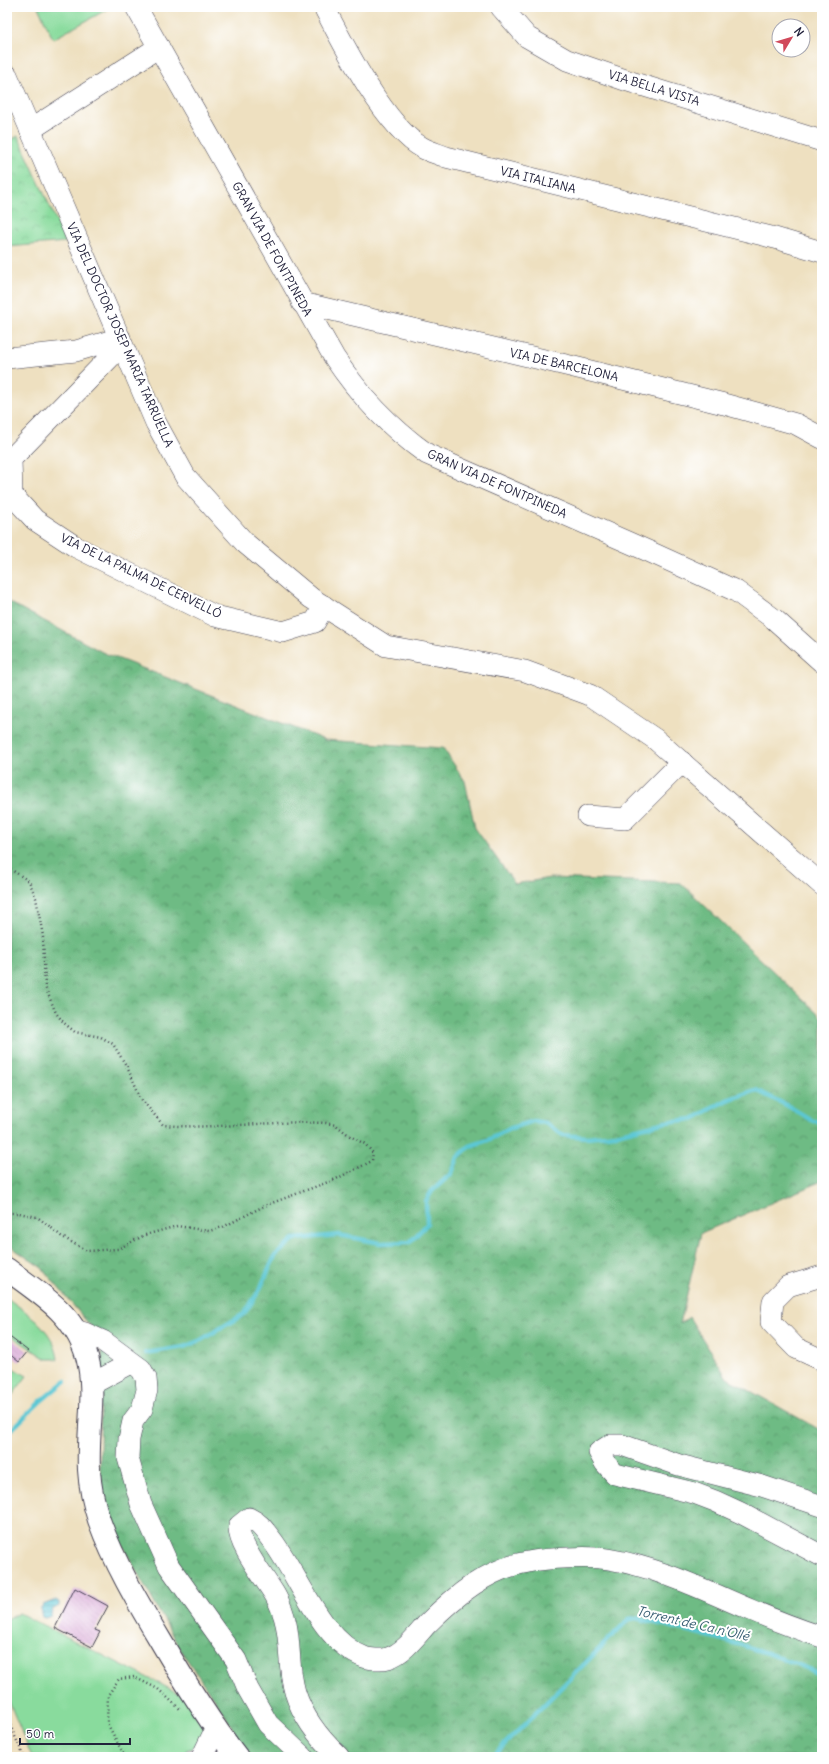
<svg xmlns="http://www.w3.org/2000/svg" width="829" height="1764" font-family="Delius,sans-serif">
  <style>
    .industrial { fill: url(#industrial-furrows) }
    .green { fill: #89db9d; stroke: #567e6c }
    .forest { fill: url(#forest-crowns); stroke: #486e60 }
    .park { fill: url(#park-crowns); stroke: #567e6c }
    .water { fill: url(#water-rules); stroke: #3e7488 }
    .lines { fill: none; stroke-linecap: round; stroke-linejoin: round }
    .stream { stroke: #5bc7d4; stroke-width: 4.5 }
    .building { fill: url(#building-back-hatch) }
    .minor-casing { stroke: #413e4f; stroke-width: 22 }
    .major-casing { stroke: #413e4f; stroke-width: 24 }
    .path { stroke: #413e4f; stroke-width: 2.5; stroke-dasharray: 1 3; stroke-linecap: butt }
    .minor { stroke: #fff; stroke-width: 21 }
    .major { stroke: #fff; stroke-width: 22 }
    .labels { text-anchor: middle; stroke-width: 4; stroke-linejoin: round; paint-order: stroke }
    .street-label { font-size: 12px; fill: #22223b; stroke: #fff }
    .water-label { font-size: 13px; font-style: italic; fill: #365c71; stroke: #fff }
  </style>
  <defs>
    <pattern id="industrial-furrows" width="10" height="10" patternUnits="userSpaceOnUse"><rect width="10" height="10" fill="#d1bdcb"/><path d="M-1 1l2-2M0 10L10 0M9 11l2-2" fill="none" stroke="#b3a2af"/></pattern>
    <pattern id="forest-crowns" width="20" height="18" patternUnits="userSpaceOnUse"><rect width="20" height="18" fill="#6ebb84"/><path d="M2 6a3 3 0 1 1 6 0M12 15a3 3 0 1 1 6 0" fill="none" stroke="#5a986d"/></pattern>
    <pattern id="park-crowns" width="20" height="18" patternUnits="userSpaceOnUse"><rect width="20" height="18" fill="#89db9d"/><path d="M2 6a3 3 0 1 1 6 0M12 15a3 3 0 1 1 6 0" fill="none" stroke="#76bc88"/></pattern>
    <pattern id="water-rules" width="6" height="5" patternUnits="userSpaceOnUse"><rect width="6" height="5" fill="#5bc7d4"/><path d="M0 2.5h6" fill="none" stroke="#4ba1ad"/></pattern>
    <pattern id="building-back-hatch" width="6" height="6" patternUnits="userSpaceOnUse"><rect width="6" height="6" fill="#dcadd9"/><path d="M-1 5l2 2M0 0l6 6M5-1l2 2" fill="none" stroke="#bc95bb"/></pattern>
  </defs>
  <rect width="100%" height="100%" fill="#fff"/>
  <filter id="ink" filterUnits="userSpaceOnUse"><feTurbulence type="fractalNoise" baseFrequency=".025" numOctaves="2"/><feDisplacementMap in="SourceGraphic" scale="8" xChannelSelector="R" yChannelSelector="G"/><feConvolveMatrix kernelMatrix="1 2 1 2 8 2 1 2 1" color-interpolation-filters="sRGB"/></filter>
  <filter id="wash" filterUnits="userSpaceOnUse"><feTurbulence type="fractalNoise" baseFrequency=".012" numOctaves="4" result="noise"/><feDisplacementMap in="SourceGraphic" scale="16" xChannelSelector="R" yChannelSelector="G"/><feGaussianBlur stdDeviation="0.9" result="paint"/><feColorMatrix in="noise" values="0 0 0 0 0 0 0 0 0 0 0 0 0 0 0 0 0 1.4 0 .05"/><feComposite in="paint" operator="in"/></filter>
  <g filter="url(#wash)">
    <rect width="100%" height="100%" fill="#eee0c0"/>
    <polygon class="industrial" points="213,1741 226,1757 188,1757 185,1750"/>
    <g class="green">
      <polygon points="38,7 104,7 106,10 53,39"/>
      <path d="M7,1298C29,1314 54,1330 58,1359H46L7,1333Z"/>
      <polygon points="7,1365 27,1376 7,1402"/>
      <polygon points="19,1613 184,1696 213,1741 186,1750 188,1757 32,1757 7,1697 7,1619"/>
    </g>
    <polygon class="forest" points="7,601 104,653 325,740 443,748 465,781 475,828 515,884 550,878 681,883 822,1018 822,1181 701,1233 680,1324 689,1317 727,1378 822,1431 822,1757 249,1757 226,1717 180,1649 107,1518 100,1471 101,1369 103,1341 42,1268 7,1244"/>
    <polygon class="park" points="18,136 66,242 7,247 7,142"/>
    <polygon class="water" points="56,1600 59,1602 59,1606 52,1610 51,1616 45,1618 42,1617 40,1609 43,1605"/>
    <g class="lines">
      <g class="stream">
        <polyline points="146,1353 184,1347 201,1340 244,1314 259,1291 275,1256 294,1239 339,1235 381,1243 410,1242 427,1224 426,1201 432,1191 452,1173 458,1157 470,1146 488,1140 511,1128 533,1121 545,1123 563,1135 587,1137 616,1134 666,1122 693,1119 727,1100 756,1090 788,1106 813,1121 822,1122"/>
        <polyline points="7,1434 41,1401 65,1381"/>
        <path d="M492,1757L629,1619L636,1618C699,1634 763,1647 822,1675"/>
      </g>
    </g>
    <g id="blocks">
      <g class="building">
        <polygon points="7,1335 28,1351 19,1362 7,1352"/>
        <polygon points="75,1588 108,1606 95,1630 100,1632 92,1647 55,1628"/>
      </g>
    </g>
  </g>
  <g filter="url(#ink)">
    <use href="#blocks" fill-opacity="0" stroke="#413e4f" stroke-width="1"/>
    <g class="lines">
      <defs>
        <g id="minor">
          <path d="M136,7L334,357C359,395 389,427 427,454L648,551L736,591L774,619L822,662"/>
          <path d="M324,7C344,46 385,127 423,148C430,152 439,154 446,157L775,238L822,252"/>
          <polyline points="501,7 527,37 567,60 628,81 822,141"/>
          <polyline points="7,75 156,423 185,476 245,543 311,598 386,646 525,671 590,695 655,739 822,885"/>
          <polyline points="30,130 159,47"/>
          <polyline points="302,303 570,366 724,404 796,424 822,438"/>
          <polyline points="122,345 11,459 12,495 35,520 76,547 215,616 283,632 315,622 324,606"/>
          <polyline points="7,358 76,351 120,338"/>
          <polyline points="588,816 625,819 682,762"/>
          <polyline points="822,1276 788,1286 773,1301 771,1322 796,1348 822,1360"/>
          <polyline points="75,1330 85,1333 103,1341 141,1369 146,1378 147,1390 142,1409 133,1421 129,1439 128,1458 141,1504 169,1566 236,1660 248,1689 268,1724 303,1757"/>
          <polyline points="92,1384 131,1363"/>
          <polyline points="822,1506 762,1486 679,1465 622,1445 610,1445 599,1452 605,1463 615,1474 694,1493 715,1501 741,1513 822,1556"/>
          <polyline points="202,1757 216,1728"/>
          <path d="M339,1757C320,1739 303,1718 295,1692C285,1658 295,1630 275,1595C265,1578 237,1544 239,1526L249,1518C260,1523 264,1530 271,1539C298,1573 321,1642 364,1657C369,1659 382,1660 388,1658C404,1653 416,1636 427,1624C455,1596 488,1568 528,1562C547,1558 589,1556 608,1559C658,1567 704,1590 751,1610C774,1620 798,1629 822,1637"/>
        </g>
        <path id="major" d="M7,1269C24,1282 44,1295 59,1310C108,1359 86,1411 89,1470C90,1487 94,1505 99,1520C114,1562 137,1601 159,1638C183,1679 208,1720 237,1757"/>
      </defs>
      <use href="#minor" class="minor-casing"/>
      <use href="#major" class="major-casing"/>
      <g class="path">
        <path d="M7,867L29,881L36,898L43,936L45,987L56,1013L64,1023L75,1032L101,1037L113,1044L127,1067L142,1100L163,1125C217,1130 271,1120 326,1123L336,1125L350,1136L365,1144L373,1153L372,1161L336,1179L264,1206L223,1227L209,1231L177,1226L145,1235L118,1249L87,1251L61,1236L48,1225L37,1217L19,1213H7"/>
        <polyline points="7,1718 24,1757"/>
        <polyline points="125,1757 107,1723 108,1695 119,1679 134,1677 158,1689 180,1709"/>
      </g>
      <use href="#minor" class="minor"/>
      <use href="#major" class="major"/>
    </g>
  </g>
  <g class="labels">
    <g class="street-label">
      <text transform="translate(654 88) rotate(17)" y="4">VIA BELLA VISTA</text>
      <text transform="translate(538 180) rotate(14)" y="4">VIA ITALIANA</text>
      <text transform="translate(272 249) rotate(61)" y="4">GRAN VIA DE FONTPINEDA</text>
      <text transform="translate(120 335) rotate(66)" y="4">VIA DEL DOCTOR JOSEP MARIA TARRUELLA</text>
      <text transform="translate(564 365) rotate(13)" y="4">VIA DE BARCELONA</text>
      <text transform="translate(497 484) rotate(24)" y="4">GRAN VIA DE FONTPINEDA</text>
      <text transform="translate(141 576) rotate(26)" y="4">VIA DE LA PALMA DE CERVELLÓ</text>
    </g>
    <g class="water-label">
      <text transform="translate(693 1623) rotate(13)" y="5">Torrent de Ca n'Ollé</text>
    </g>
  </g>
  <rect width="829" height="1764" fill="none" stroke="#fff" stroke-width="24"/>
  <g transform="translate(791 38) rotate(52)"><circle r="19" fill="#ffffff" stroke="#a7a7b1"/>
  <path d="M0-3L7 15L0 10L-7 15Z" fill="#d1495b"/>
  <text y="-6" font-size="11" font-weight="bold" text-anchor="middle" fill="#22223b">N</text>
  </g>
  <path d="M20 1738v6h110v-6" fill="none" stroke="#22223b" stroke-width="2"/>
  <text x="26" y="1738" font-size="12" fill="#22223b" stroke="#ffffff" stroke-width="3" paint-order="stroke">50 m</text>
</svg>
